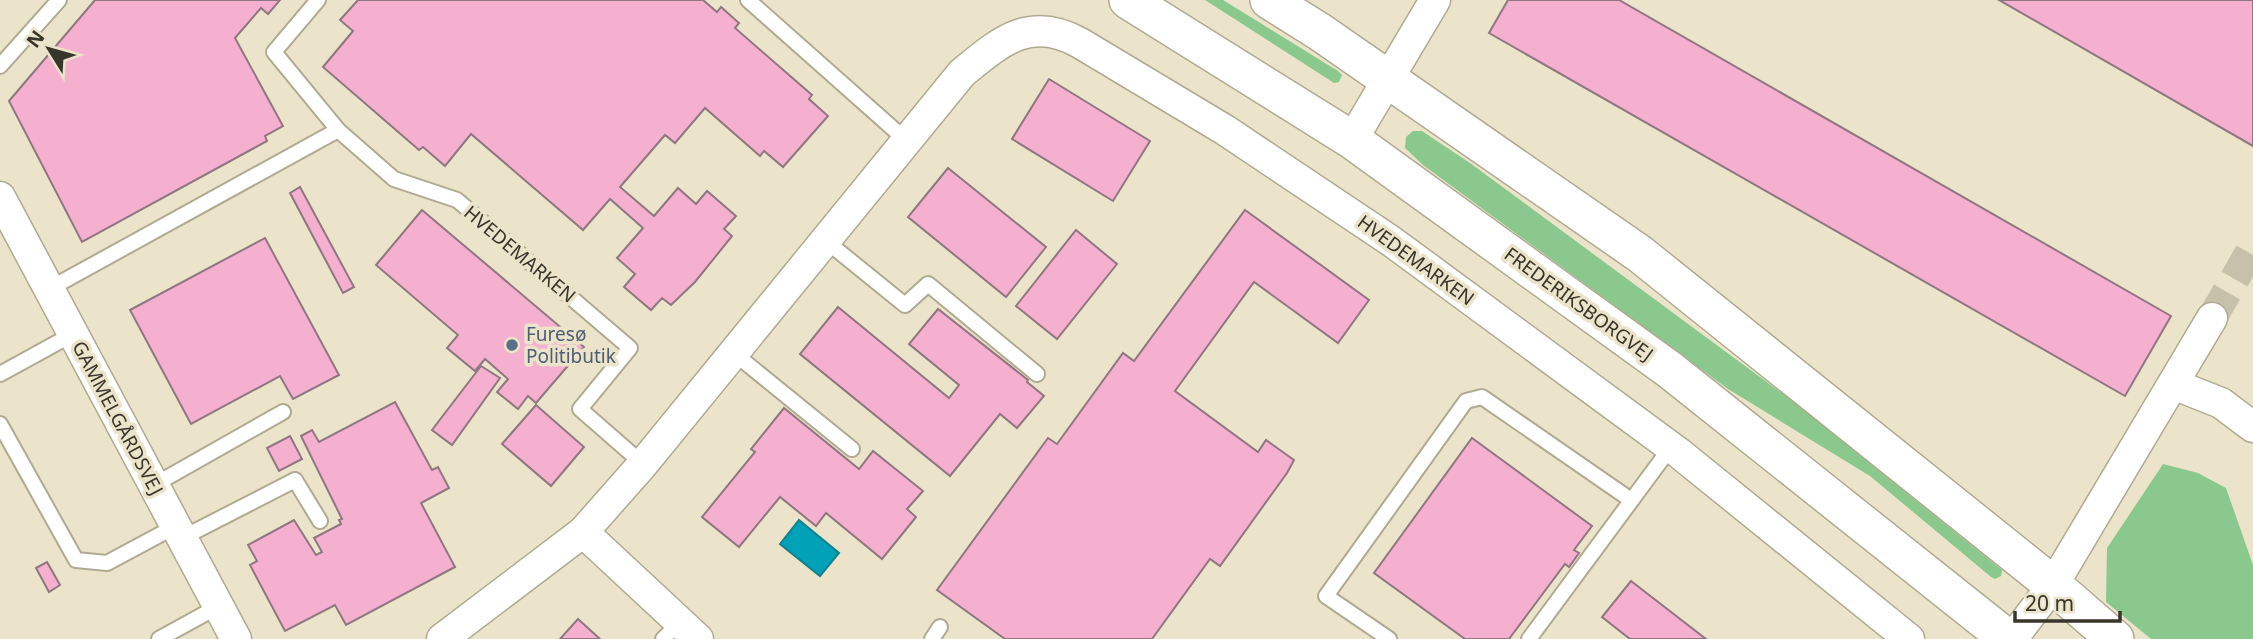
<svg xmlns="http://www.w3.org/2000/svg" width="2253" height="639" font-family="'Noto Sans',sans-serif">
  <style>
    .green { fill: #8bc88d }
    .water { fill: #01a1b8; stroke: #12818e; stroke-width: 2 }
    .building { fill: #f5b0cf; stroke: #8f7681; stroke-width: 2 }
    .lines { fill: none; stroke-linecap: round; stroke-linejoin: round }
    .minor-tunnel { stroke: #c7c1ab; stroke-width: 30; stroke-dasharray: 30 15; stroke-linecap: butt }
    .service-casing { stroke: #b0aa91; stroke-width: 18 }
    .minor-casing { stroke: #b0aa91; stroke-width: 33 }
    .tertiary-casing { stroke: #b0aa91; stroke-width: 40 }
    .service { stroke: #fff; stroke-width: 14 }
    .minor { stroke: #fff; stroke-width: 30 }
    .tertiary { stroke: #fff; stroke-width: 37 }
    .service-dot { fill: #5c6f8a; stroke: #ebe4cb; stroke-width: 2.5 }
    .labels { text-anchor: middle; stroke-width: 7; stroke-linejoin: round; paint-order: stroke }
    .street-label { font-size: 19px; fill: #38352b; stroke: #ebe4cb }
    .service-label { font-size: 19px; fill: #4e5e75; stroke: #ebe4cb; text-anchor: start }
  </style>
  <rect width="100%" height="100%" fill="#ebe4cb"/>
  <g class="green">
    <polygon points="1205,0 1223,0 1338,71 1342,75 1339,82 1334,83"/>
    <polygon points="1413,131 1422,131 1470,163 1798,405 2002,570 2001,576 1995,579 1991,577 1870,476 1728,389 1423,165 1405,148 1406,137"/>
    <polygon points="2163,464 2198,473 2226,488 2253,565 2253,639 2151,639 2106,602 2107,548"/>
  </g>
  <polygon class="water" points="799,520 839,553 820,576 780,544"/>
  <g class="building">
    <polygon points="95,0 280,0 268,14 261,8 235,38 283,126 265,136 267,141 82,242 9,101"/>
    <polygon points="358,0 703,0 717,12 721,7 739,23 735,28 812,95 809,99 828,116 783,167 764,151 760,156 705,108 675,143 665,135 620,187 654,216 678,188 696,204 707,191 736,216 724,229 732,236 695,282 671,305 662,298 651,310 624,287 635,274 617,258 643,228 610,199 583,230 471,134 445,166 423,147 419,150 323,67 353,31 340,20"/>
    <polygon points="1508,0 1619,0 2171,316 2125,396 1489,33"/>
    <polygon points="1999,0 2253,0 2253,146"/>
    <polygon points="1049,79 1150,141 1113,201 1012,139"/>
    <polygon points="948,168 1046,247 1006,297 908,217"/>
    <polygon points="300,187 354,287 343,293 290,193"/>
    <polygon points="422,210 584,347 536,403 528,396 518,409 497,392 508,379 485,359 475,371 447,348 458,335 376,265"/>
    <polygon points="1245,210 1369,300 1338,343 1254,282 1175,391 1258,452 1266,440 1294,460 1287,473 1220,566 1210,559 1152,639 1005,639 937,590 1048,438 1057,444 1123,353 1134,361"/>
    <polygon points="1076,230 1117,264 1057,339 1016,306"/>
    <polygon points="265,238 339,375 293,399 280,376 191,424 130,310"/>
    <polygon points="838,307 949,398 959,385 909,344 938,309 1028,380 1027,382 1044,396 1017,428 1000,414 950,476 800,354"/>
    <polygon points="481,366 500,378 452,445 432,430"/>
    <polygon points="395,402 432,470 438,467 449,488 421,503 455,567 346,625 335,605 285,631 250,565 257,561 248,545 294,520 316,555 322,552 314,538 341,524 339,520 342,519 301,436 312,430 319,442"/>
    <polygon points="536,405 584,447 551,486 502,444"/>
    <polygon points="784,408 859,469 873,451 923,491 907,509 916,517 882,559 826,513 816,526 780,497 739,547 702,517 755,452 751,449"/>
    <polygon points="290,436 302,459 279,471 267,448"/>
    <polygon points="1472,438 1592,526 1574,550 1579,553 1569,567 1565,564 1509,639 1465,639 1374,573"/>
    <polygon points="47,562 60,585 49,592 36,568"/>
    <polygon points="1631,581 1706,639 1630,639 1602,617"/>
    <polygon points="578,619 600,639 560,639"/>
  </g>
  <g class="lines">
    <polyline class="minor-tunnel" points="2212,318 2253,247"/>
    <defs>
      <g id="service">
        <polyline points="748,0 907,141"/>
        <polyline points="0,66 59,0"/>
        <polyline points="338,130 394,179 457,200 630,348 580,409 643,464"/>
        <polyline points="826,241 905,305 928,284 1037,374"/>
        <polyline points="49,289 338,130 274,52 318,0"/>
        <polyline points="735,354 852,449"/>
        <polyline points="0,374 73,334"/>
        <polyline points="0,424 76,560 107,563 176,526"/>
        <polyline points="154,485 283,412"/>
        <polyline points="182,538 295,480 320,521"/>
        <polyline points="159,639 219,606"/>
        <polyline points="663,639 680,622"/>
        <polyline points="932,639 940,627"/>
        <polyline points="1389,639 1326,596 1466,401 1482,397 1631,500"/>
        <polyline points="1529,639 1671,447"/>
      </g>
      <g id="minor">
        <polyline points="1352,140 1435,0"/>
        <polyline points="0,197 236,639"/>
        <polyline points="2173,384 2221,403 2253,427"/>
        <polyline points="583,532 698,639"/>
        <path d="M442,639L583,532L643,464L962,73C1001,41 1030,15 1080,43L1225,130L1391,241L1679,453L1909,639"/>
        <polyline points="2012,639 2053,585 2212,318"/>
      </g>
      <g id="tertiary">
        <polyline points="1128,0 1352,140 1670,370 2008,639"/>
        <polyline points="1269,0 1320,32 1640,254 2053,585 2115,639"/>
      </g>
    </defs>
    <use href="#service" class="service-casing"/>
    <use href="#minor" class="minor-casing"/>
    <use href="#tertiary" class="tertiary-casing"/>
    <use href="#service" class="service"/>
    <use href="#minor" class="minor"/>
    <use href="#tertiary" class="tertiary"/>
  </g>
  <circle class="service-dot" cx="512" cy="345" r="7"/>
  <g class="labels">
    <g class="street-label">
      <text transform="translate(520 254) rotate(40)" y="7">HVEDEMARKEN</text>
      <text transform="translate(1416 260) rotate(36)" y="7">HVEDEMARKEN</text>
      <text transform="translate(1579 304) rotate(36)" y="7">FREDERIKSBORGVEJ</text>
      <text transform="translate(118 418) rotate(62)" y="7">GAMMELGÅRDSVEJ</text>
    </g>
    <g class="service-label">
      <text x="526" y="341">Furesø<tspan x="526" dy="22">Politibutik</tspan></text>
    </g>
  </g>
  <g transform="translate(49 49) rotate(307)" stroke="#ebe4cb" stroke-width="5" paint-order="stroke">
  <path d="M0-5L12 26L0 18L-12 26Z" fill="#38352b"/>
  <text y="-10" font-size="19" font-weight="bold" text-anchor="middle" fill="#38352b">N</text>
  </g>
  <path d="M2015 611v10h105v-10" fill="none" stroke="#38352b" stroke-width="3.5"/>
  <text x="2025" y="611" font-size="21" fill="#38352b" stroke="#ebe4cb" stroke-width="5" paint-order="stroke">20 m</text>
</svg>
